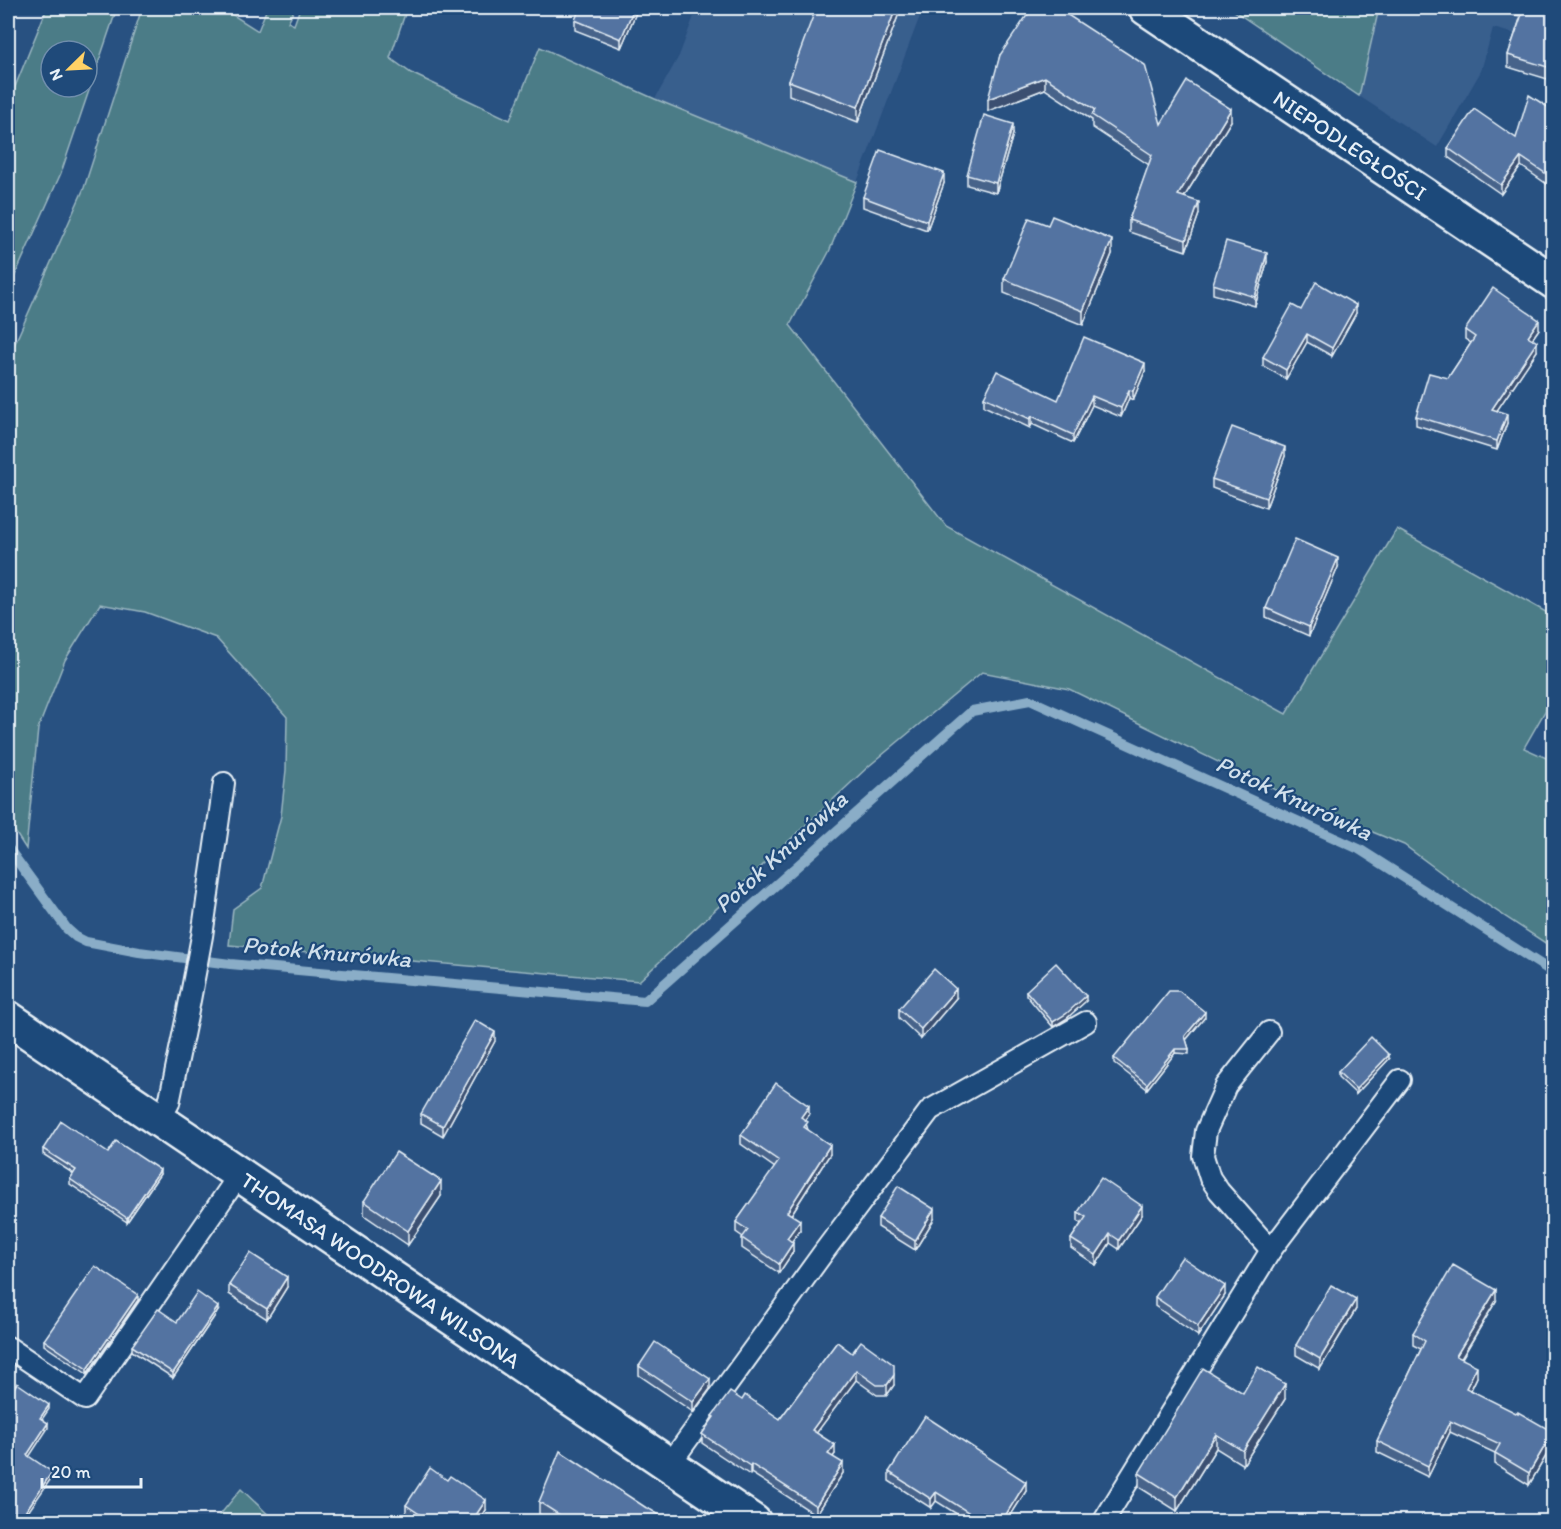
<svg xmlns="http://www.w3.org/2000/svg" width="1561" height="1529" font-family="Itim,sans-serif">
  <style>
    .built { fill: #395e8d }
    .green { fill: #4c7c87; stroke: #9ab6c0; stroke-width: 1.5; fill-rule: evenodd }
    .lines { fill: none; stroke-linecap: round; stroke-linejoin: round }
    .stream { stroke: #8aadc7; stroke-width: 10 }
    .lane-casing { stroke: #e8f1f8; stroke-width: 24 }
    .secondary-casing { stroke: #e8f1f8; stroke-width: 38 }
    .lane { stroke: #1f4a7a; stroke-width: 20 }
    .secondary { stroke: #1f4a7a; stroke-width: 33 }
    .wall { fill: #47638a; stroke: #e8f1f8; stroke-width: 1.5 }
    .shaded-wall { fill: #3a5071; stroke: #e8f1f8; stroke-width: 1.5 }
    .building { fill: #5373a1; stroke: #e8f1f8; stroke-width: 1.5 }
    .labels { text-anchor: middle; stroke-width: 4.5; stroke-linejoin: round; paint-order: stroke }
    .street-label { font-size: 22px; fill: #e8f1f8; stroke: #1f4a7a }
    .water-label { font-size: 24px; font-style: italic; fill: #d1e0ec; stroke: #1f4a7a }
  </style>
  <rect width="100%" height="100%" fill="#285181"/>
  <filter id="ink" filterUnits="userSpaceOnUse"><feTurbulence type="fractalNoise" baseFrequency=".0167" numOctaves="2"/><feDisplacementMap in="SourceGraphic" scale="12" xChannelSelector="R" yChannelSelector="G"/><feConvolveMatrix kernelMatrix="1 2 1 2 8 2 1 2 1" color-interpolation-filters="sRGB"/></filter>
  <g filter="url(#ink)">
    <g class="built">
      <polygon points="672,8 923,8 857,182 655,99 679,56 694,16"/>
      <polygon points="1379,8 1553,8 1553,44 1493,28 1481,71 1437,147 1359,96"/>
    </g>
    <g class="green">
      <path d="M47,8H117L61,173L8,291V104ZM51,51H87V87H51Z"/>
      <polygon points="142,8 222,8 258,31 267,8 295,8 288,22 294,25 300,8 407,8 390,58 411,73 510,120 540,47 655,99 857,182 829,252 790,325 946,526 1286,714 1397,529 1553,616 1553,697 1524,748 1553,761 1553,948 1466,891 1404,845 1300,802 1069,689 982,672 869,766 639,981 229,945 233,909 262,888 281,816 286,770 287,717 216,638 145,612 100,604 65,660 38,729 26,849 8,821 8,359 84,188"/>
      <polygon points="1230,8 1379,8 1359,96"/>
      <polygon points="241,1489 275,1521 215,1521"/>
    </g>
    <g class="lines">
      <polyline class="stream" points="8,848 67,929 76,937 86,942 139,952 230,964 645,1001 972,711 1030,700 1359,849 1554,973"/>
      <defs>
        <g id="lane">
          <polyline points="1269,1032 1226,1086 1206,1131 1203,1156 1210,1178 1219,1191 1271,1250"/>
          <polyline points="159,1121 169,1103 187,1016 202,936 224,783"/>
          <polyline points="8,1347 85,1399 239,1175"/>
          <polyline points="669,1465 823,1253 930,1110 1086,1022"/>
          <polyline points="1103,1522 1271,1250 1400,1080"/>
        </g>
        <g id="secondary">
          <path id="s1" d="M1146,8L1554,282"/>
          <path id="s2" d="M8,1018L754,1522"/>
        </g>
      </defs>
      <use href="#lane" class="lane-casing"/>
      <use href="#secondary" class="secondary-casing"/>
      <use href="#lane" class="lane"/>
      <use href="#secondary" class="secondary"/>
    </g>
    <g class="wall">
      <polygon points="638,8 621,48 575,30 575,20"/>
      <polygon points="901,8 858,122 789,95 789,81"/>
      <polygon points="1482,8 1554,8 1554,81 1508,67 1508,55 1521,16"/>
      <polygon points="1000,55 1161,124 1231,121 1184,197 1199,214 1186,251 1129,232 1129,220 1149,165 1092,127 1092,120 1045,89 988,111"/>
      <polygon points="1554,111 1554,189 1521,166 1501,194 1448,157 1448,148 1516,138"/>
      <polygon points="1013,134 996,193 967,185 967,175"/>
      <polygon points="944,183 927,230 863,207 863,197"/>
      <polygon points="1112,254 1083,325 1004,293 1004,279"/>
      <polygon points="1267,262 1255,306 1213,294 1213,284"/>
      <polygon points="1301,310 1356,313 1332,356 1307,342 1286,379 1263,366 1263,357"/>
      <polygon points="1539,329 1532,339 1537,351 1497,410 1507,423 1497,450 1416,425 1416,416 1448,378 1471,343 1465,339 1465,330"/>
      <polygon points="1145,371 1133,400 1129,398 1121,417 1092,405 1073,443 1032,424 1030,428 984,406 984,397 1058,400"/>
      <polygon points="1285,456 1266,508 1212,488 1212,479"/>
      <polygon points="1338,567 1309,636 1266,617 1266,608"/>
      <polygon points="1026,991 1086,1001 1066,1019 1053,1027 1026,995"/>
      <polygon points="956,998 921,1039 899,1018 899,1009"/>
      <polygon points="1205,1017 1186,1040 1189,1049 1189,1054 1175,1053 1147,1089 1114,1063 1114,1058"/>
      <polygon points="495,1041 443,1136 421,1123 421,1114"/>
      <polygon points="1389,1059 1356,1094 1338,1077 1338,1072"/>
      <polygon points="809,1115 805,1120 808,1130 830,1154 791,1215 800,1230 792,1241 793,1252 779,1273 742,1248 742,1238 743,1237 736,1232 736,1222 775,1168 741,1144 741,1135"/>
      <polygon points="43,1149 160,1174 127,1222 70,1184 70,1179 74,1174 43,1154"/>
      <polygon points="441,1196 408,1245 364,1215 364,1201"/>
      <polygon points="1078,1212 1142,1215 1119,1249 1110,1243 1096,1265 1071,1248 1071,1239 1081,1224 1078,1221"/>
      <polygon points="878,1218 934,1219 915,1250 878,1227"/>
      <polygon points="229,1285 287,1287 267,1319 229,1294"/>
      <polygon points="1225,1295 1198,1336 1155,1306 1155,1297"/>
      <polygon points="138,1300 87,1374 44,1345 44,1340"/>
      <polygon points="1496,1301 1462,1358 1477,1377 1471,1390 1553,1444 1529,1485 1495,1464 1495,1453 1450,1432 1428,1477 1377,1452 1377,1441 1421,1349 1413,1345 1413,1333"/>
      <polygon points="1356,1309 1320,1369 1296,1355 1296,1345"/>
      <polygon points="218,1311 173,1378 132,1351 132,1346"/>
      <polygon points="837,1342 894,1385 887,1395 877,1395 856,1380 816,1433 835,1454 833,1456 843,1473 816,1515 751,1473 750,1475 702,1443 702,1434 712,1418 712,1416 742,1400 780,1419"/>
      <polygon points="639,1366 710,1389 693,1412 639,1375"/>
      <polygon points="1243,1393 1285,1399 1243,1465 1216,1448 1177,1511 1139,1487 1139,1473"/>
      <polygon points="889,1472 1026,1491 1007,1521 968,1521 936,1501 931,1508 889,1481"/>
      <polygon points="539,1502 648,1509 669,1521 551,1521 539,1514"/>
      <polygon points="406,1505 486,1510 479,1521 416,1521 406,1515"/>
    </g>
    <g class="shaded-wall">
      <polygon points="634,8 638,8 621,48 621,39"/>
      <polygon points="896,8 901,8 858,122 858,107"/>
      <polygon points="1045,77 1045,89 988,111 988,99"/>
      <polygon points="1231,109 1231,121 1178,207 1178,195"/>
      <polygon points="1013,124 1013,134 996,193 996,183"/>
      <polygon points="1521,157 1521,166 1501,194 1501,185"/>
      <polygon points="944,173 944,183 927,230 927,221"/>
      <polygon points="1199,202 1199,214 1186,251 1186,240"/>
      <polygon points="1112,240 1112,254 1083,325 1083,311"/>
      <polygon points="1267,253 1267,262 1255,306 1255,297"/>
      <polygon points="1356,305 1356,313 1332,356 1332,348"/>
      <polygon points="1539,320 1539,329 1528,345 1528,336"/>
      <polygon points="1307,334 1307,342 1286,379 1286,370"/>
      <polygon points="1537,342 1537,351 1492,418 1492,409"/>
      <polygon points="1145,363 1145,371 1133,400 1133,391"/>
      <polygon points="1129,390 1129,398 1121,417 1121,408"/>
      <polygon points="1092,396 1092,405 1073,443 1073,435"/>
      <polygon points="1507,414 1507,423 1497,450 1497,441"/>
      <polygon points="1032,416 1032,424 1030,428 1030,419"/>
      <polygon points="1285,447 1285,456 1266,508 1266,498"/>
      <polygon points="1338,558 1338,567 1309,636 1309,627"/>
      <polygon points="956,989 956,998 921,1039 921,1029"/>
      <polygon points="1086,996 1086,1001 1066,1019 1053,1027 1053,1022"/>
      <polygon points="1205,1012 1205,1017 1185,1041 1185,1036"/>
      <polygon points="495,1032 495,1041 443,1136 443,1126"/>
      <polygon points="1175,1049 1175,1053 1147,1089 1147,1084"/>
      <polygon points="1389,1055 1389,1059 1356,1094 1356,1089"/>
      <polygon points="809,1106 809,1115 801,1127 801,1117"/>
      <polygon points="830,1145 830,1154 787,1221 787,1212"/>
      <polygon points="160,1170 160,1174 127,1222 127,1218"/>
      <polygon points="441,1181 441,1196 408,1245 408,1231"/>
      <polygon points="1142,1206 1142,1215 1119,1249 1119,1240"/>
      <polygon points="934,1209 934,1219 915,1250 915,1241"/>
      <polygon points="800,1220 800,1230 787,1248 787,1238"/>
      <polygon points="1110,1234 1110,1243 1096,1265 1096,1255"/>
      <polygon points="793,1243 793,1252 779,1273 779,1264"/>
      <polygon points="287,1277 287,1287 267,1319 267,1309"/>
      <polygon points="1225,1286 1225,1295 1198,1336 1198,1326"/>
      <polygon points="1496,1290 1496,1301 1456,1367 1456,1356"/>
      <polygon points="138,1295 138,1300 87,1374 87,1369"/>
      <polygon points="1356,1299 1356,1309 1320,1369 1320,1359"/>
      <polygon points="218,1307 218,1311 173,1378 173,1373"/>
      <polygon points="1477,1366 1477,1377 1466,1399 1466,1388"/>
      <polygon points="856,1370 856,1380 812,1439 812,1430"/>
      <polygon points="894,1375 894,1385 887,1395 887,1385"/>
      <polygon points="710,1379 710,1389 693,1412 693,1402"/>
      <polygon points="1285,1384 1285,1399 1243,1465 1243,1451"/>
      <polygon points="49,1405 49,1409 40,1422 40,1418"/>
      <polygon points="1450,1421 1450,1432 1428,1477 1428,1466"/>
      <polygon points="48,1423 48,1428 27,1460 27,1455"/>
      <polygon points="1553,1432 1553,1444 1529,1485 1529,1473"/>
      <polygon points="1216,1434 1216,1448 1177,1511 1177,1497"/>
      <polygon points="835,1445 835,1454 828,1463 828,1454"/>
      <polygon points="843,1463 843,1473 816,1515 816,1506"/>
      <polygon points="751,1464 751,1473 750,1475 750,1466"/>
      <polygon points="52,1472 52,1477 22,1521 19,1521"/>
      <polygon points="1026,1482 1026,1491 1007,1521 1002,1521"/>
      <polygon points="936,1492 936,1501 931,1508 931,1499"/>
      <polygon points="486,1500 486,1510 479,1521 472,1521"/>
      <polygon points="983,1512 983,1521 979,1521 979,1519"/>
    </g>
    <g class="building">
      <polygon points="580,8 634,8 621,39 575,20"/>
      <polygon points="816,8 896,8 858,107 789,81"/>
      <polygon points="1032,8 1057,8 1145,65 1161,124 1187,81 1231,109 1178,195 1199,202 1186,240 1129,220 1152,155 1092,115 1095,110 1045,77 988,99 1000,55"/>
      <polygon points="1524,8 1554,8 1554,69 1508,55"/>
      <polygon points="1529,95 1554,111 1554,179 1521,157 1501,185 1448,148 1474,109 1516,138"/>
      <polygon points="984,115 1013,124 996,183 967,175"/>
      <polygon points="880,150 944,173 927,221 863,197"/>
      <polygon points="1052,216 1112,240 1083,311 1004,279 1029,218 1048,225"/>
      <polygon points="1226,241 1267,253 1255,297 1213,284"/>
      <polygon points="1316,282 1356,305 1332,348 1307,334 1286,370 1263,357 1292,305 1301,310"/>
      <polygon points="1493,288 1539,320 1528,336 1537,342 1492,409 1507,414 1497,441 1416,416 1429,373 1448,378 1475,337 1465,330"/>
      <polygon points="1084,337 1145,363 1133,391 1129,390 1121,408 1092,396 1073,435 1032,416 1030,419 984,397 997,371 1058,400"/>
      <polygon points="1232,427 1285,447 1266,498 1212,479"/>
      <polygon points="1295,539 1338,558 1309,627 1266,608"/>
      <polygon points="1056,963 1086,996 1066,1014 1053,1022 1026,991"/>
      <polygon points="934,969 956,989 921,1029 899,1009"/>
      <polygon points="1169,991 1179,991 1205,1012 1185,1036 1189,1049 1175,1049 1147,1084 1114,1058"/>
      <polygon points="475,1020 495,1032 443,1126 421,1114"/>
      <polygon points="1371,1037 1389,1055 1356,1089 1338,1072"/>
      <polygon points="776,1083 809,1106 801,1117 808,1122 804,1127 830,1145 787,1212 800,1220 787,1238 793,1243 779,1264 742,1238 748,1230 736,1222 779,1161 741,1135"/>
      <polygon points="61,1121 108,1153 116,1141 160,1170 127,1218 70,1179 76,1170 43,1149"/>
      <polygon points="396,1152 441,1181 408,1231 364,1201"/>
      <polygon points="1101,1178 1142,1206 1119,1240 1110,1234 1096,1255 1071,1239 1086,1217 1078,1212"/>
      <polygon points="898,1186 934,1209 915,1241 878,1218"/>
      <polygon points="250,1253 287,1277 267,1309 229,1285"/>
      <polygon points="1182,1257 1225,1286 1198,1326 1155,1297"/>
      <polygon points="1453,1265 1496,1290 1456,1356 1477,1366 1466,1388 1518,1414 1518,1412 1553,1432 1529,1473 1495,1453 1500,1444 1450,1421 1428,1466 1377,1441 1425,1341 1413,1333"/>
      <polygon points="95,1266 138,1295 87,1369 44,1340"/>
      <polygon points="1331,1285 1356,1299 1320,1359 1296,1345"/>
      <polygon points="197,1292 218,1307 173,1373 132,1346 158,1309 177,1322"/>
      <polygon points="861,1341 894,1365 894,1375 887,1385 877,1385 856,1370 812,1430 835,1445 828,1454 843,1463 816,1506 751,1464 750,1466 702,1434 714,1417 712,1416 730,1392 742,1400 745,1395 780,1419 837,1342 852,1353"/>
      <polygon points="655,1342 710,1379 693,1402 639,1366"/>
      <polygon points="1258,1367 1285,1384 1243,1451 1216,1434 1177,1497 1139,1473 1203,1368 1243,1393"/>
      <polygon points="17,1383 49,1405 40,1418 48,1423 27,1455 52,1472 19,1521 8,1521 8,1395 9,1396"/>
      <polygon points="925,1416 1026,1482 1002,1521 998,1521 983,1512 979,1519 936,1492 931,1499 889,1472"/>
      <polygon points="560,1451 648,1509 648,1508 669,1521 569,1521 539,1502"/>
      <polygon points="430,1468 447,1480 450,1476 486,1500 472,1521 430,1521 406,1505"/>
    </g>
  </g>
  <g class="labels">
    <g class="street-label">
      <text dy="8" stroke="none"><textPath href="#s1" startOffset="246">NIEPODLEGŁOŚCI</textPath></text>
      <text dy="8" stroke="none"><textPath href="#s2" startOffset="450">THOMASA WOODROWA WILSONA</textPath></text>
    </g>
    <g class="water-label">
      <text transform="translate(1294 798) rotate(25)" y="8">Potok Knurówka</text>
      <text transform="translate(781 852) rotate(-42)" y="8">Potok Knurówka</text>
      <text transform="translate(327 952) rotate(5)" y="8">Potok Knurówka</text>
    </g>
  </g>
  <rect width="1561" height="1529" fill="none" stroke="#1f4a7a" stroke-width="30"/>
  <rect x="15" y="15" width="1531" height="1499" fill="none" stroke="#e8f1f8" stroke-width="2" filter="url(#ink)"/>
  <g transform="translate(69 69) rotate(246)"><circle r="28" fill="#1f4a7a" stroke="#6f8dac" stroke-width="1.5"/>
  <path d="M0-4.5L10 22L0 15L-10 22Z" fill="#ffd166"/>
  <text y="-9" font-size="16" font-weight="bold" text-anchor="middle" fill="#e8f1f8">N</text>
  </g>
  <path d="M42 1478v9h99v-9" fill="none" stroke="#e8f1f8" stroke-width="3"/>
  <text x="51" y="1478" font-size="18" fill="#e8f1f8" stroke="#1f4a7a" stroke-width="4.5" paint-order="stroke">20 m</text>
</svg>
